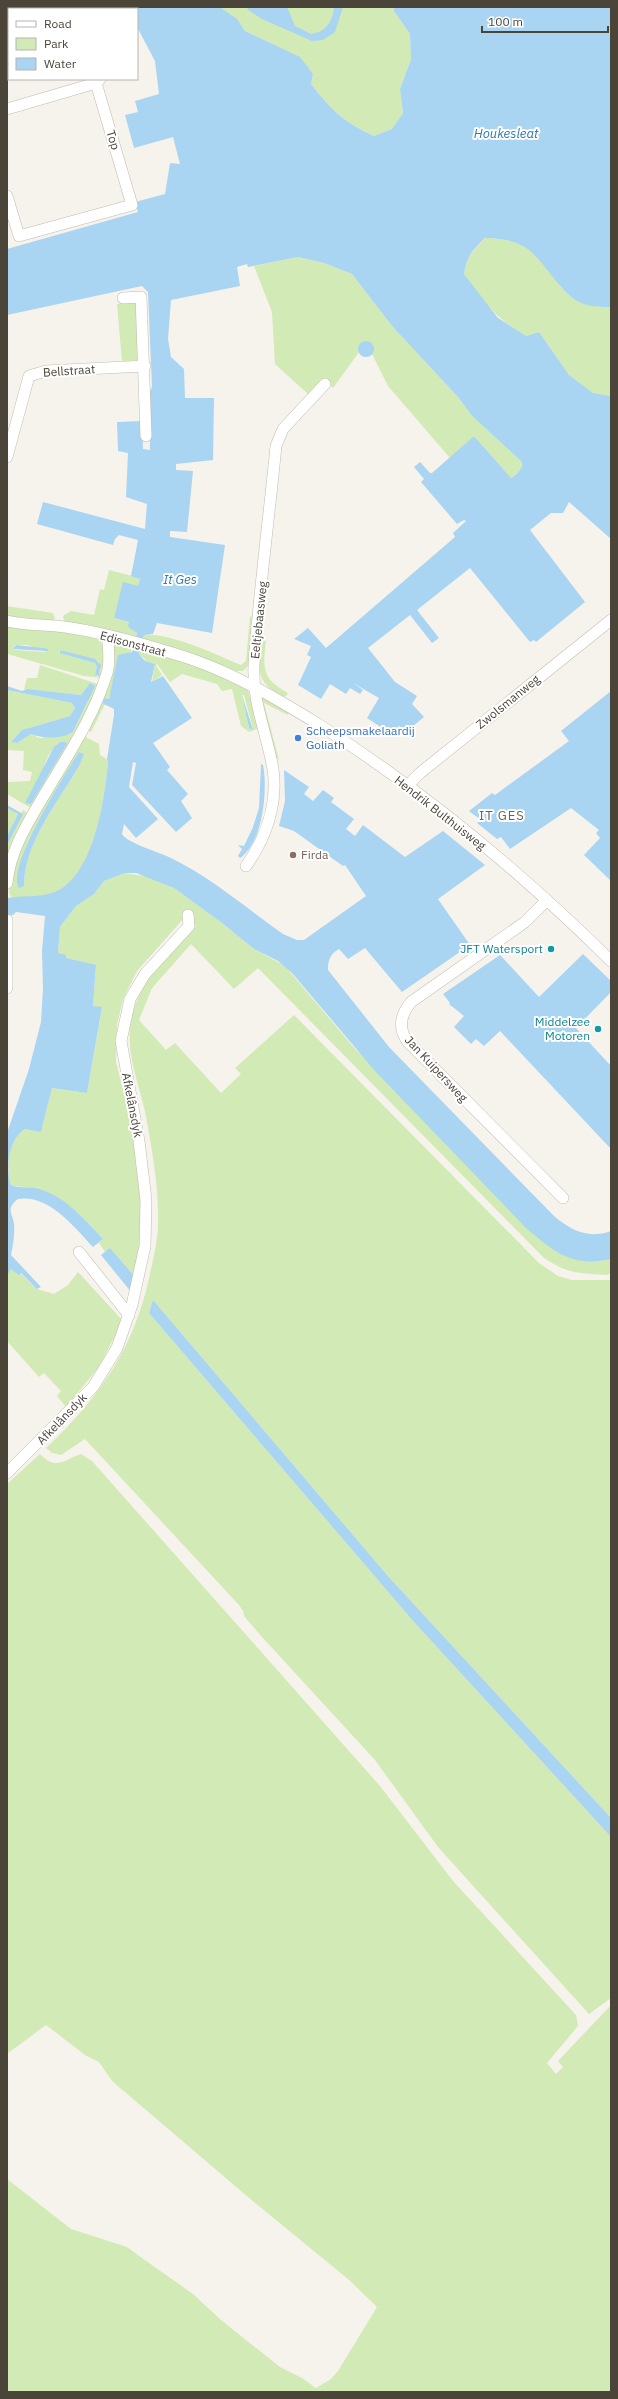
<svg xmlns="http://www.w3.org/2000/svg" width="618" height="2399" font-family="'IBM Plex Sans',sans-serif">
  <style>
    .green { fill: #d2eab5; fill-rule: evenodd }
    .water { fill: #a9d4f2 }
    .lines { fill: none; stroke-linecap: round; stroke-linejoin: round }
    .minor-casing { stroke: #c2bbae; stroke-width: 12 }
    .minor { stroke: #fff; stroke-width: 11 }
    .shop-dot { fill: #3f7fe0; stroke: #fff; stroke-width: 1.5 }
    .education-dot { fill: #8d6e63; stroke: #fff; stroke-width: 1.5 }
    .culture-dot { fill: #0f9aa8; stroke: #fff; stroke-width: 1.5 }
    .labels { text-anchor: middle; stroke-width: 4; stroke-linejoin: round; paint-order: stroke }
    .street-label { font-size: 12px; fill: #4b4439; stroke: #fff }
    .shop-label { font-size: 12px; fill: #366cbe; stroke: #fff; text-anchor: start }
    .education-label { font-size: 12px; fill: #785e54; stroke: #fff; text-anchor: start }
    .culture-label { font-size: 12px; fill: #0d838f; stroke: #fff; text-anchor: end }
    .water-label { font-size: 13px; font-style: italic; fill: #2e7ab2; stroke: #fff }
    .neighbourhood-label { font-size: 13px; letter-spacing: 1px; fill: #6e6250; stroke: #fff }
  </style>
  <rect width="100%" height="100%" fill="#f6f3ec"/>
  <g class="green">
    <path d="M220,7H394V11L410,34L411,59L400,89L403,113L392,129L374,136C345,123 331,110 311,84L313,74L270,43L245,31L237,20Z"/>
    <path d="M485,238C516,239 532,246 550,272C556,280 562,290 570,296C579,304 599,307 611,307V396L593,393L569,375L539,332L526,336C499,322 482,300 464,274C466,258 474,249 485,238Z"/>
    <polygon points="298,257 324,263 352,274 392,326 458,397 472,416 521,461 521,470 511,478 474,436 450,458 388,386 372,354 364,342 359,346 359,352 333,388 323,378 308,394 275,364 272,312 254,266"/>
    <polygon points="138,301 140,360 122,361 117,304"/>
    <polygon points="109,570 140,578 138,587 124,583 114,618 129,622 137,633 135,639 64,621 63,616 71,611 94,615 100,589 104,590"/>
    <polygon points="7,606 53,613 55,618 53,621 7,616"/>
    <path d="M250,616L253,618L250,664L243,671H236L142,642L144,635C169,632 217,655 241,665L246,661Z"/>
    <path d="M7,625L62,631L101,640L106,661L102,678L84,676L7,654ZM15,645H27L47,652L16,650L13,649ZM60,650L98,661L101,670L98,677L95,675L97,666L95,663L59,652Z"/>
    <path d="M266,640C263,669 261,678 288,693L286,696L282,697C256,681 258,671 260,643Z"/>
    <polygon points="115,643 133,648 113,681 109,699 105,698 102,703 105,704 91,732 85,729 111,647"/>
    <path d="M140,650L191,664L247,687L259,728L249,732L241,726L232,689L222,691L217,684L182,674L170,682L157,664L156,665L162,675L152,682L155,664L145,661V659L139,654ZM242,695H244L253,729L249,728Z"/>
    <path d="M40,665L98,684L84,717L33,807H29L7,794L8,782L30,781L32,772L23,770L24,751L7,750V690L72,703L75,708L70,716L22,730L11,742L17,743L31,734L39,738L70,734L73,732L88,701V686L81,695L24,689L27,678H37ZM60,742H66L67,744L40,789C41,772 46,753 60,742Z"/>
    <polygon points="263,697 289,713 288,715 264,703 279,760 272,755 261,698"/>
    <path d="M82,735L99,744L100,755L108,760C105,799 95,877 53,893C40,898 24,898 11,897L9,892L11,872L18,850ZM79,752H81L79,766C58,802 24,843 24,886L17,884L28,842Z"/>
    <polygon points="7,808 18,814 7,836"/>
    <polygon points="23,810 27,813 7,861 7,845"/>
    <path d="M125,873L150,877L174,888L222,923L254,949L285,966L356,1050L594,1261L611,1259V1273L607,1275C577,1273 569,1274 544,1258L258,968L234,989L191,944L152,988L139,1020L166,1050L175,1043L221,1093L241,1074L235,1068L294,1015L539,1263L558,1276L572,1280H611V1818L387,1575L153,1300L149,1313L414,1622L611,1837V1998L589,2014L438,1847L375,1760L262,1637L244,1616L243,1611L239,1605L85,1439L61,1455L52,1453L46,1448C102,1395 136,1345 151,1269C154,1255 158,1239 158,1224C159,1190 153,1156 147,1122C141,1086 123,1053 132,1016C141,978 171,953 196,926L185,917L137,971L123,999L117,1025L116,1062L132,1125L144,1212L136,1278L110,1248L105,1252L99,1243L103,1239C75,1209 58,1189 15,1186L11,1185C5,1168 9,1138 25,1129L41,1132L52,1088L87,1093L102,1008L93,1006L96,966L66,958L58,953L60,927L76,906L94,894L104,881Z"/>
    <polygon points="11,1268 20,1273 37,1289 54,1294 68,1285 78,1272 123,1321 98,1368 66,1407 57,1396 61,1391 44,1373 39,1377 7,1341 7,1276"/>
    <path d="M40,1454C56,1471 63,1460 81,1454L92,1461L380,1786L453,1881L576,2015L578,2026L547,2063L556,2074L563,2067L558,2061L611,2005V2392H7V2179L71,2229L127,2247L135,2253L193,2294L221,2320L280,2367L302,2378L316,2388L331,2379L338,2371L377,2307L348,2279L248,2197L112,2081L99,2062L85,2055L46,2025L7,2054V1484Z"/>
  </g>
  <g class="water">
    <path d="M126,7H220L237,19L245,31L300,57L313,74L311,84C331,110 345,123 374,136L392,129L403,113L400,89L411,59L410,34L394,11V7H611V307C602,307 592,307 584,304C575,301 568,295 562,288C534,256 532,239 485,238C473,249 466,258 464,274L498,318L526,336L539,332L569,375L593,393L611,396V539L569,502L563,513H551L530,530L585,602L536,642L534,640L530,642L470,568L417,610L439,638L432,643L410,615L368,648L395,682L417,696L412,704L424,717L407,731L399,726L393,735L367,718L379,698L353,683L363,690L360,694L350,688L346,694L330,684L321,699L298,685L311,657L307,655L311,646L294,639L308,628L326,648L455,537L453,533L466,521L464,520L457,524L421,482L424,479L414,467L420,462L430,473H432L474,436L511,478C517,474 524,469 521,461L472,416L458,397L392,326L352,274L324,263L298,257L248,267L247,264L237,267L240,286L171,300L168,339L171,357L184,369L185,398H214L213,460L176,464V470L193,471L187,532L170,531V537L225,545L212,633L157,623L153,634L144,635L139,654L145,661L155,664L151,682L163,676L192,718L153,743L170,767L167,770L188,794L181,801L192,818L176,832L132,785L136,763L133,762L129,787L158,819L136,838L124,824L122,834C125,842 161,853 171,858C212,878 246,908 283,934L297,940H304L366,896L345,865L343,866L294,831L279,826L285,801L284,770L309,787L304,794L313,801L323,790L334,798L331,802L354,819L346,829L355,836L363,825L405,857L443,831L485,865L438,899L470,945L402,992L365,948L348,959L339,949C330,954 328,960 328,970L389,1047L554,1216C572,1231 588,1239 611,1231V1259C572,1268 553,1251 526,1228L375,1071L292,973L278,961L254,949L222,923L174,888L136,873H125L104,881L94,894L76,906L60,927L58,953L66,955V958L96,965L93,1006L102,1007L87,1093L52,1088L41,1132L25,1129C9,1138 5,1169 11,1185C20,1189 33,1186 42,1190C67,1198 86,1221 103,1239L93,1247C74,1227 49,1194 18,1199C5,1209 13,1214 14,1224C15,1234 13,1245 11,1255L41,1287L37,1289L21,1273L19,1275L11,1269L7,1276V1133L29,1069L41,1022L43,989L42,951L45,916L16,912L13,915H7V898C22,895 36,898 52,893C94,879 105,798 108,761L107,759L114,715V709L102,703L105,698L109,699L118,655L132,652L137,633L128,627L129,622L114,618L123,582L138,586L140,579L131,576L138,540L119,535L115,539L113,545L37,524L43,502L145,529L147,504L126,497L128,453L118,451L117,422L142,421L143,449L150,450L149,393L152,387L148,292L142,286L7,315V249L138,212L135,202L165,194L170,163L180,164L173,137L134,148L125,115L138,112L135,101L159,94L155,61L137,27V9H127Z"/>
    <path d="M249,7H287L295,26L311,34C326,32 333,21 334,7H343L335,32L323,40L312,41L262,19L247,9Z"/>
    <circle cx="366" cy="349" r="8"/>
    <polygon points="16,645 43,648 48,649 48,651 13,649"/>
    <polygon points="60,650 95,659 101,665 99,676 95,675 97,666 95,663 60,653"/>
    <path d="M90,683L95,686L73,732C63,739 42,739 31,734L17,743L11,742L22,730L70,716L75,708L72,703L7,690V686L22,691L27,689L81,695Z"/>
    <polygon points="611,691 611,881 584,855 600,838 596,833 599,830 571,808 510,849 501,837 497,839 477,823 481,820 469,811 492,793 495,795 569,741 561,731"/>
    <polygon points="242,695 253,730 249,728"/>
    <polygon points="60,742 66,742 67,744 31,804 25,803 54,747"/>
    <path d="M79,752L84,754L79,766C58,802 24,843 24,886L19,888C5,868 66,773 79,752Z"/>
    <path d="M261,764L263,765C268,789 263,843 240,858L238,856L242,849L238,845L244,846L253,827L259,808Z"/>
    <polygon points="7,805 23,814 7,845 7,836 18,814 7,808"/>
    <polygon points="583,954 611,981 611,992 576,1028 611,1066 611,1149 500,1031 484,1046 476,1039 471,1044 454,1027 464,1016 449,1004 450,1003 443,994 500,955 539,997"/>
    <polygon points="110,1248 136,1278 132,1293 101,1255"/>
    <polygon points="153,1300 387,1575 611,1818 611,1837 414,1622 149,1313"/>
  </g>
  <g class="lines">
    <defs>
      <g id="minor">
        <polyline points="72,7 73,9"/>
        <polyline points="7,109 96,83"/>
        <polyline points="7,196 19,236 132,205 96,83 100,79"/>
        <polyline points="123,298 141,297 146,436"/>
        <polyline points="7,457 29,376 46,371 145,366"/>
        <path d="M7,621C28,626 50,624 71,628C110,634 154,647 191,659C237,675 277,699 318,724C422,790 524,875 611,961"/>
        <polyline points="407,786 420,773 611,620"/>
        <path d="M246,866C266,838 278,804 273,769C267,734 252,702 254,665C259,592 269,518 276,446L283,429L325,384"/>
        <path d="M7,883C10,851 27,824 43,797C66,758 94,717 107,673C111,661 107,649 109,637"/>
        <path d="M547,900L525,922L411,1002C401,1014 397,1028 408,1042L563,1198"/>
        <polyline points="7,988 7,920"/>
        <polyline points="79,1252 129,1315"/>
        <polyline points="7,1473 93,1387 117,1348 132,1305 145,1246 146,1200 139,1141 121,1041 130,999 145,974 189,926 188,915"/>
      </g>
    </defs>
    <use href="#minor" class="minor-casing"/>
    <use href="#minor" class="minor"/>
  </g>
  <circle class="shop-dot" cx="298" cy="738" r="4"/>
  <circle class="education-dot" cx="293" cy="855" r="4"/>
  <g class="culture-dot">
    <circle cx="551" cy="949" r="4"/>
    <circle cx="598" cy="1029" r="4"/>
  </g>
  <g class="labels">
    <g class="street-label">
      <text transform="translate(113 140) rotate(73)" y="4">Top</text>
      <text transform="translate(69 371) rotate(-4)" y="4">Bellstraat</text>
      <text transform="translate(259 620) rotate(-84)" y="4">Eeltjebaasweg</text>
      <text transform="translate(133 644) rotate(15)" y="4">Edisonstraat</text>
      <text transform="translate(508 702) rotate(-39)" y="4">Zwolsmanweg</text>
      <text transform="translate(440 813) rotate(38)" y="4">Hendrik Bulthuisweg</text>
      <text transform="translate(436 1069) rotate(47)" y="4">Jan Kuipersweg</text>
      <text transform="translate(132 1105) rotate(79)" y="4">Afkelânsdyk</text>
      <text transform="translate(62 1419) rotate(-46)" y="4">Afkelânsdyk</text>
    </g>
    <g class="shop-label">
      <text x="306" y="735">Scheepsmakelaardij<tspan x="306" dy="14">Goliath</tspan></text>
    </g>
    <g class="education-label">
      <text x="301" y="859">Firda</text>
    </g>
    <g class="culture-label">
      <text x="543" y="953">JFT Watersport</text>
      <text x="590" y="1026">Middelzee<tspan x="590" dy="14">Motoren</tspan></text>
    </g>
    <g class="water-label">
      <text x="506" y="138">Houkesleat</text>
      <text x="180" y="584">It Ges</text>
    </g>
    <g class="neighbourhood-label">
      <text x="502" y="820">IT GES</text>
    </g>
  </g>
  <rect width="618" height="2399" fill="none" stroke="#4b4439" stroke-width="16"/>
  <rect x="8" y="8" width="130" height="72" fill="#ffffff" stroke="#b7b4b0"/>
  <rect x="16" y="21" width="20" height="6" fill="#ffffff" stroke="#b7b4b0"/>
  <text x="44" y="28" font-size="12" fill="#4b4439">Road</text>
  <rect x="16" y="38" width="20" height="12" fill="#d2eab5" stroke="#b7b4b0"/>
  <text x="44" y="48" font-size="12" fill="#4b4439">Park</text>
  <rect x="16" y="58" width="20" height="12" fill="#a9d4f2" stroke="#b7b4b0"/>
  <text x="44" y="68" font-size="12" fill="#4b4439">Water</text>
  <path d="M482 26v6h126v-6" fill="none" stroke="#4b4439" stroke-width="2"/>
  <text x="488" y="26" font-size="12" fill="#4b4439" stroke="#ffffff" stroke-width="3" paint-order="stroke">100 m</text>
</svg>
